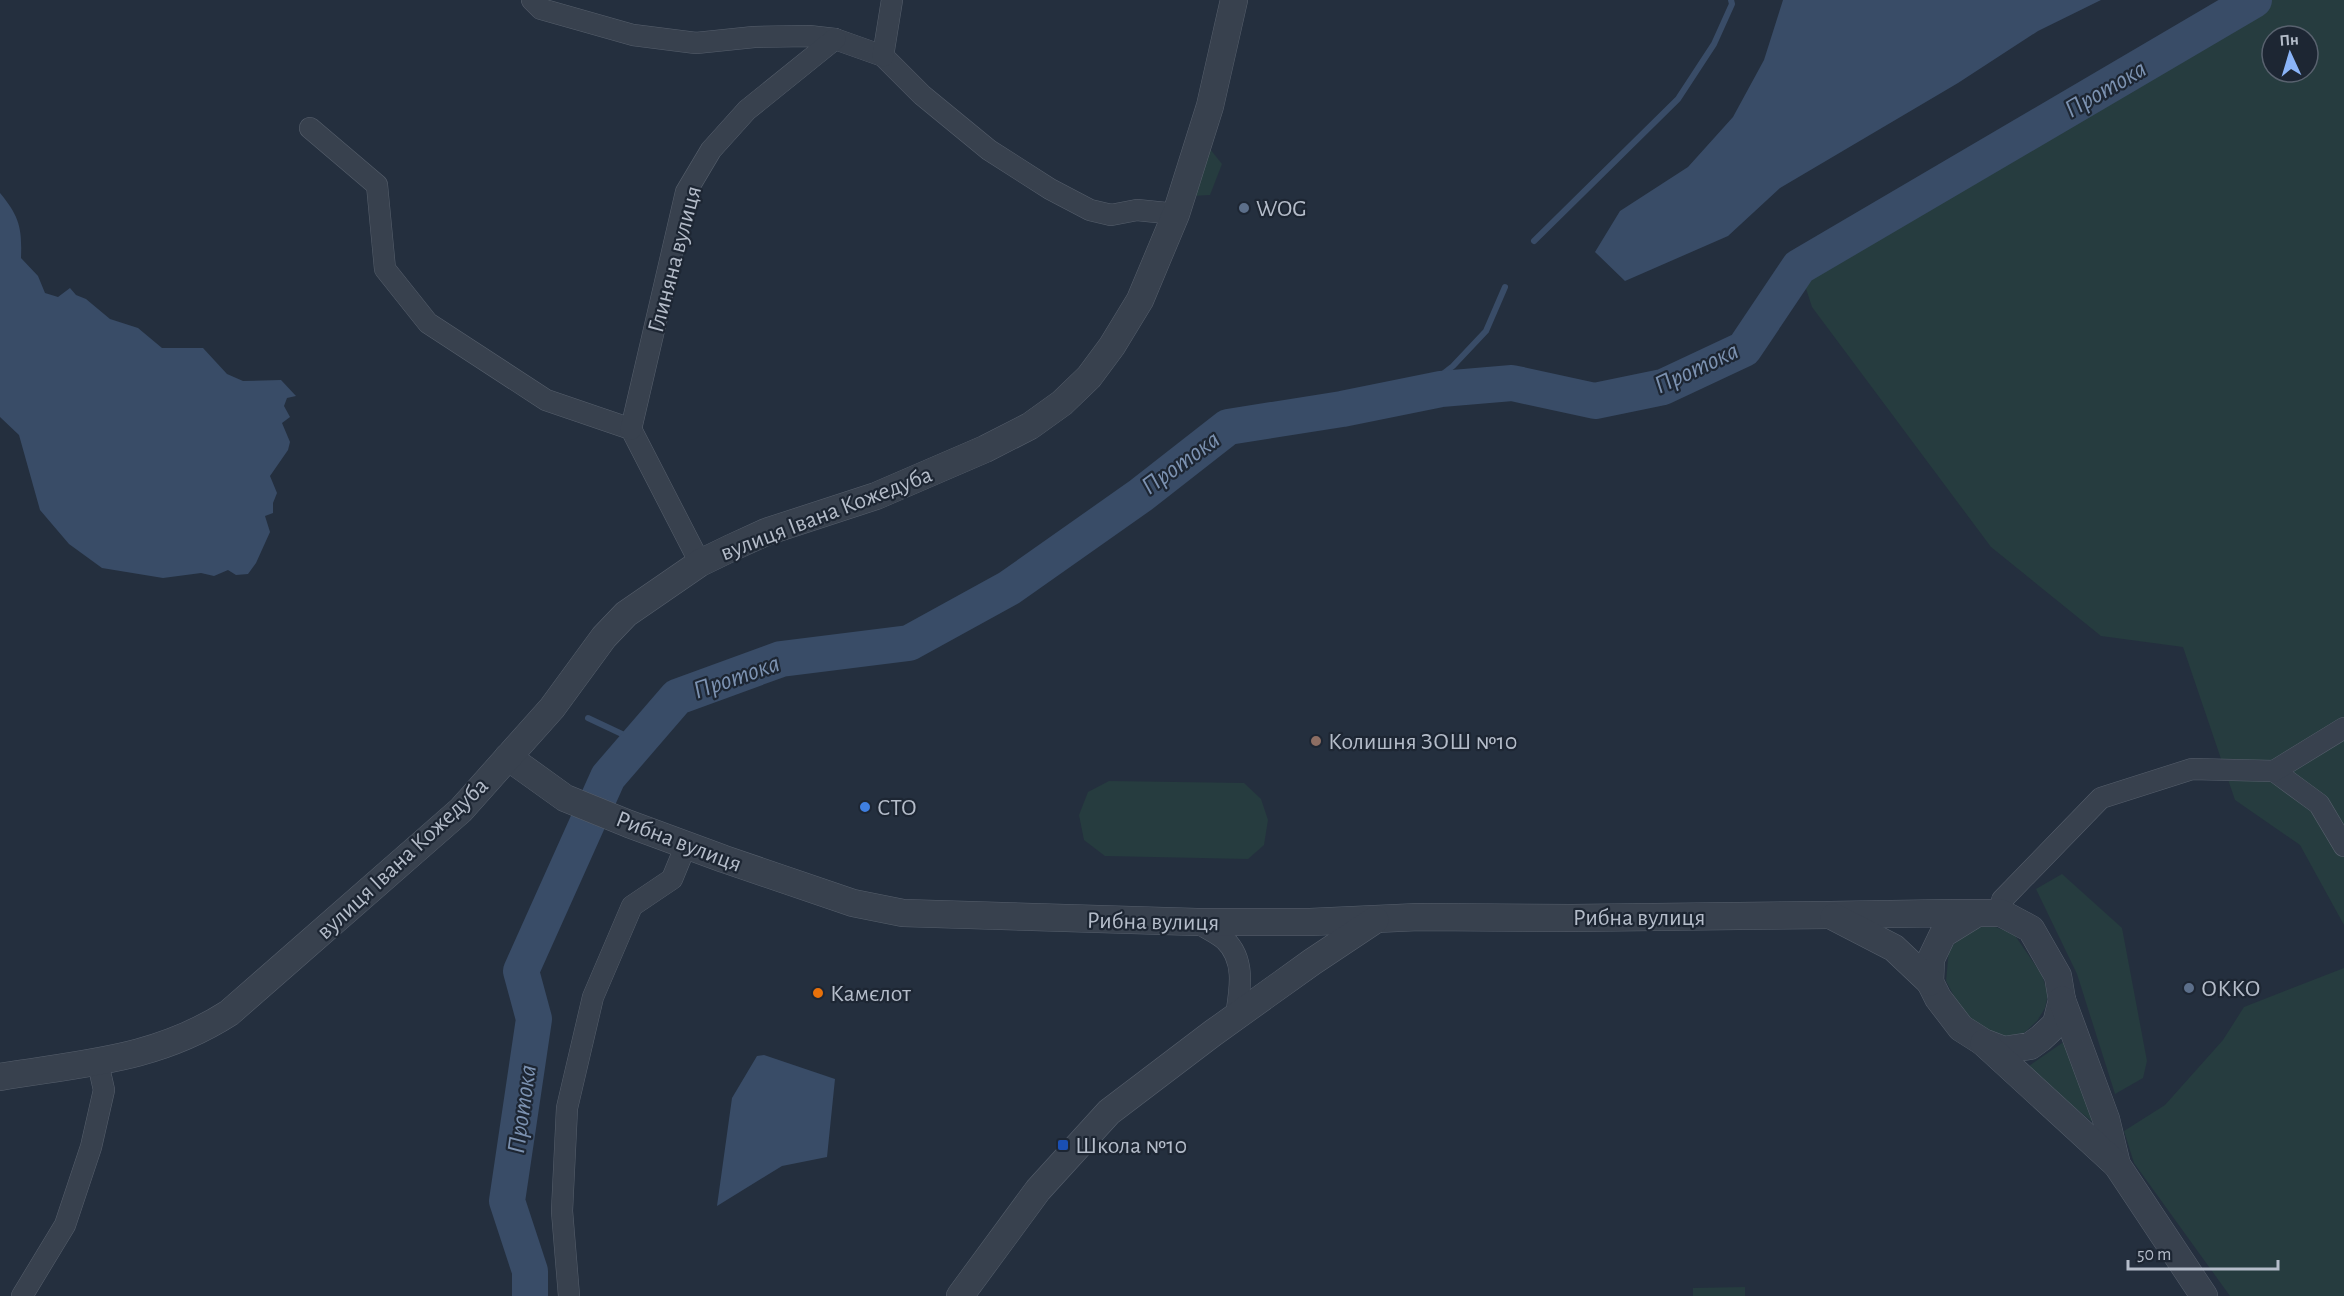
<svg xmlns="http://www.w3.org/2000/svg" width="2344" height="1296" font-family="'Alegreya Sans',sans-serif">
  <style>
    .green { fill: #263c3f; fill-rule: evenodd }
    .water { fill: #394c67 }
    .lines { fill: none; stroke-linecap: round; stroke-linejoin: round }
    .stream { stroke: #394c67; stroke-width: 6 }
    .river { stroke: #394c67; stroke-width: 36 }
    .minor-casing { stroke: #565f6c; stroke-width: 22 }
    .tertiary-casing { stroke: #565f6c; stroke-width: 28 }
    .minor { stroke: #38414e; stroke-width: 21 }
    .tertiary { stroke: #38414e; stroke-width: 27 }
    .service-dot { fill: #5c6f8a; stroke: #1d2633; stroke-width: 2 }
    .education-dot { fill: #8d6e63; stroke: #1d2633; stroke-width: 2 }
    .shop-dot { fill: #3f7fe0; stroke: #1d2633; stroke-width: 2 }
    .food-dot { fill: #e8710a; stroke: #1d2633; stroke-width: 2 }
    .transit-dot { fill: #1a4fb4; stroke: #1d2633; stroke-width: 2 }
    .labels { text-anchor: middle; stroke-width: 4.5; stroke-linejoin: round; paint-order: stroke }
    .poi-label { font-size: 24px; fill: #b4bcc9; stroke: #1d2633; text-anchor: start }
    .street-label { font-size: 24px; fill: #b4bcc9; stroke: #1d2633 }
    .water-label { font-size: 26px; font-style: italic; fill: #7c92b1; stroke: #1d2633 }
  </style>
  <rect width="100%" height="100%" fill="#242f3e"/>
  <g class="green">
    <path d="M2254,0H2344V925L2300,845L2235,800L2183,647L2101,636L1991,547L1812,307L1799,267ZM2272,36H2308V72H2272Z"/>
    <polygon points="1210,149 1222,164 1210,195 1191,196"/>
    <polygon points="1109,781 1244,783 1261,799 1268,820 1264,845 1248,859 1105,856 1084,840 1079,815 1088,792"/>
    <polygon points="2062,874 2122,928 2147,1061 2143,1078 2115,1094 2077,974 2036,889"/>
    <polygon points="1990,925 2014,934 2042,975 2048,994 2045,1008 2037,1021 2024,1033 2003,1037 1986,1032 1961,1009 1946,981 1949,949 1969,930"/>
    <polygon points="2344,968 2344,1296 2230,1296 2134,1163 2124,1131 2165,1105 2223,1040 2244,1007"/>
    <polygon points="2065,1041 2095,1124 2026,1068"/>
    <polygon points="1745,1287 1745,1296 1693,1296 1693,1288"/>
  </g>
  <g class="water">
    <polygon points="1783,0 2101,0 2038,31 1958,83 1780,188 1728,236 1625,281 1595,252 1620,211 1688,167 1733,117 1764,60"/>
    <path d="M0,193C20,217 22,229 21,258L38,276L45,293L58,297L70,288L76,295L86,299L110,319L138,328L162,348H203L227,374L243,381L281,380L296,396L287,398L284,406L290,417L282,423L290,442L288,450L270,476L277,493L273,503V513L265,516L270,532L256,563L248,574L236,575L228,570L214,576L201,573L163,578L102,568L69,544L40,510L19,435L0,417Z"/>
    <polygon points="764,1055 835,1079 827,1157 782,1166 717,1206 732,1098 757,1056"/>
  </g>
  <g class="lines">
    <g class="stream">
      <polyline points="1534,241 1678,99 1714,44 1732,4 1731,0"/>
      <polyline points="1417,394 1453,366 1486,331 1505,287"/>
      <polyline points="588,718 639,742"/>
    </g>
    <polyline class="river" points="530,1296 530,1271 507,1201 534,1019 521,971 608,777 677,697 781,659 909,643 1009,588 1141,495 1228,427 1342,409 1441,389 1512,383 1595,401 1663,387 1744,349 1799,267 2254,0"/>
    <defs>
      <g id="minor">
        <polyline points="532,0 541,9 633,35 696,43 754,37 809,36 835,39 883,56 922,95 989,150 1050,189 1090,210 1111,215 1137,210 1176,214"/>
        <polyline points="883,56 892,0"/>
        <polyline points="310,128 377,185 385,269 428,323 546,400 631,429 700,563"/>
        <polyline points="631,429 686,192 711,150 747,110 835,39"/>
        <polyline points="2274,771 2319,804 2344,846"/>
        <polyline points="2001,913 2002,900 2101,798 2192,769 2274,771 2344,728"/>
        <path d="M1197,922C1205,928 1217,933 1225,940C1246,960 1240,990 1236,1016"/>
        <polyline points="22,1296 65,1225 91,1147 104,1090 98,1063"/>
        <polyline points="569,1296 562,1211 567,1108 593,997 632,906 672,879 686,845"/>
      </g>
      <g id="tertiary">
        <polyline points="508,757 565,798 629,824 724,859 853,903 903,913 1197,922 1310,922 1419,917 1572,918 1830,915 1953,913 2001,913 2031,929 2058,976 2062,1000 2056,1024 2041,1038 2030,1046 2004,1050 1983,1042 1961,1028 1938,998 1930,982 1931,959 1943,934 1977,913"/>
        <polyline points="1834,917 1894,948 1930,982"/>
        <polyline points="2062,1000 2106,1119 2117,1165"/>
        <polyline points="1984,1043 2117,1165 2204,1296"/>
        <path d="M0,1077C83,1063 156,1060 229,1013L461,810L552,708L604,637L626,614L700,563L731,548L766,532L876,496L985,449L1030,426L1062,403L1089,377L1112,346L1140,300L1176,214L1210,106L1234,0"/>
        <polyline points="960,1296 1038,1190 1109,1112 1213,1033 1312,962 1375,920"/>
      </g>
    </defs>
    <use href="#minor" class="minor-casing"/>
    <use href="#tertiary" class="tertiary-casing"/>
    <use href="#minor" class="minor"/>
    <use href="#tertiary" class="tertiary"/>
  </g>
  <g class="service-dot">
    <circle cx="1244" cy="208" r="6"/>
    <circle cx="2189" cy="988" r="6"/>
  </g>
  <circle class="education-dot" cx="1316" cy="741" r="6"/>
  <circle class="shop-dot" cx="865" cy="807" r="6"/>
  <circle class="food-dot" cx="818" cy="993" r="6"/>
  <rect class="transit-dot" x="1057" y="1139" width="12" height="12" rx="3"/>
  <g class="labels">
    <g class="poi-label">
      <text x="1256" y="216">WOG</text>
      <text x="1328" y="749">Колишня ЗОШ №10</text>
      <text x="877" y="815">СТО</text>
      <text x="2201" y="996">ОККО</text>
      <text x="830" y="1001">Камєлот</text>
      <text x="1075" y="1153">Школа №10</text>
    </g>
    <g class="street-label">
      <text transform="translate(674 259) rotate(-75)" y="8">Глиняна вулиця</text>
      <text transform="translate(826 513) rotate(-21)" y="8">вулиця Івана Кожедуба</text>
      <text transform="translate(679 841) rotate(21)" y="8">Рибна вулиця</text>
      <text transform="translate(402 858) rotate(-43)" y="8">вулиця Івана Кожедуба</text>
      <text x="1639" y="925">Рибна вулиця</text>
      <text transform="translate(1153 921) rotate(1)" y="8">Рибна вулиця</text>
    </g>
    <g class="water-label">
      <text transform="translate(2105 88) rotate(-30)" y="9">Протока</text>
      <text transform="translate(1696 367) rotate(-25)" y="9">Протока</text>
      <text transform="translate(1180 462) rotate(-36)" y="9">Протока</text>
      <text transform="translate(736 676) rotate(-19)" y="9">Протока</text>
      <text transform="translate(521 1109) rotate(-82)" y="9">Протока</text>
    </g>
  </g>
  <g transform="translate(2290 54) rotate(356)"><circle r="28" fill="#1d2633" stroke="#59626f" stroke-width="1.5"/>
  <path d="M0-4.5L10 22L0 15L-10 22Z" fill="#8ab4f8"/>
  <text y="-9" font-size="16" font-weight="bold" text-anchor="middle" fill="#b4bcc9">Пн</text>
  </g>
  <path d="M2128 1260v9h150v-9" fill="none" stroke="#b4bcc9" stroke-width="3"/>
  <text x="2137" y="1260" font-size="18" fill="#b4bcc9" stroke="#1d2633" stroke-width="4.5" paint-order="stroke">50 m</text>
</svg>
